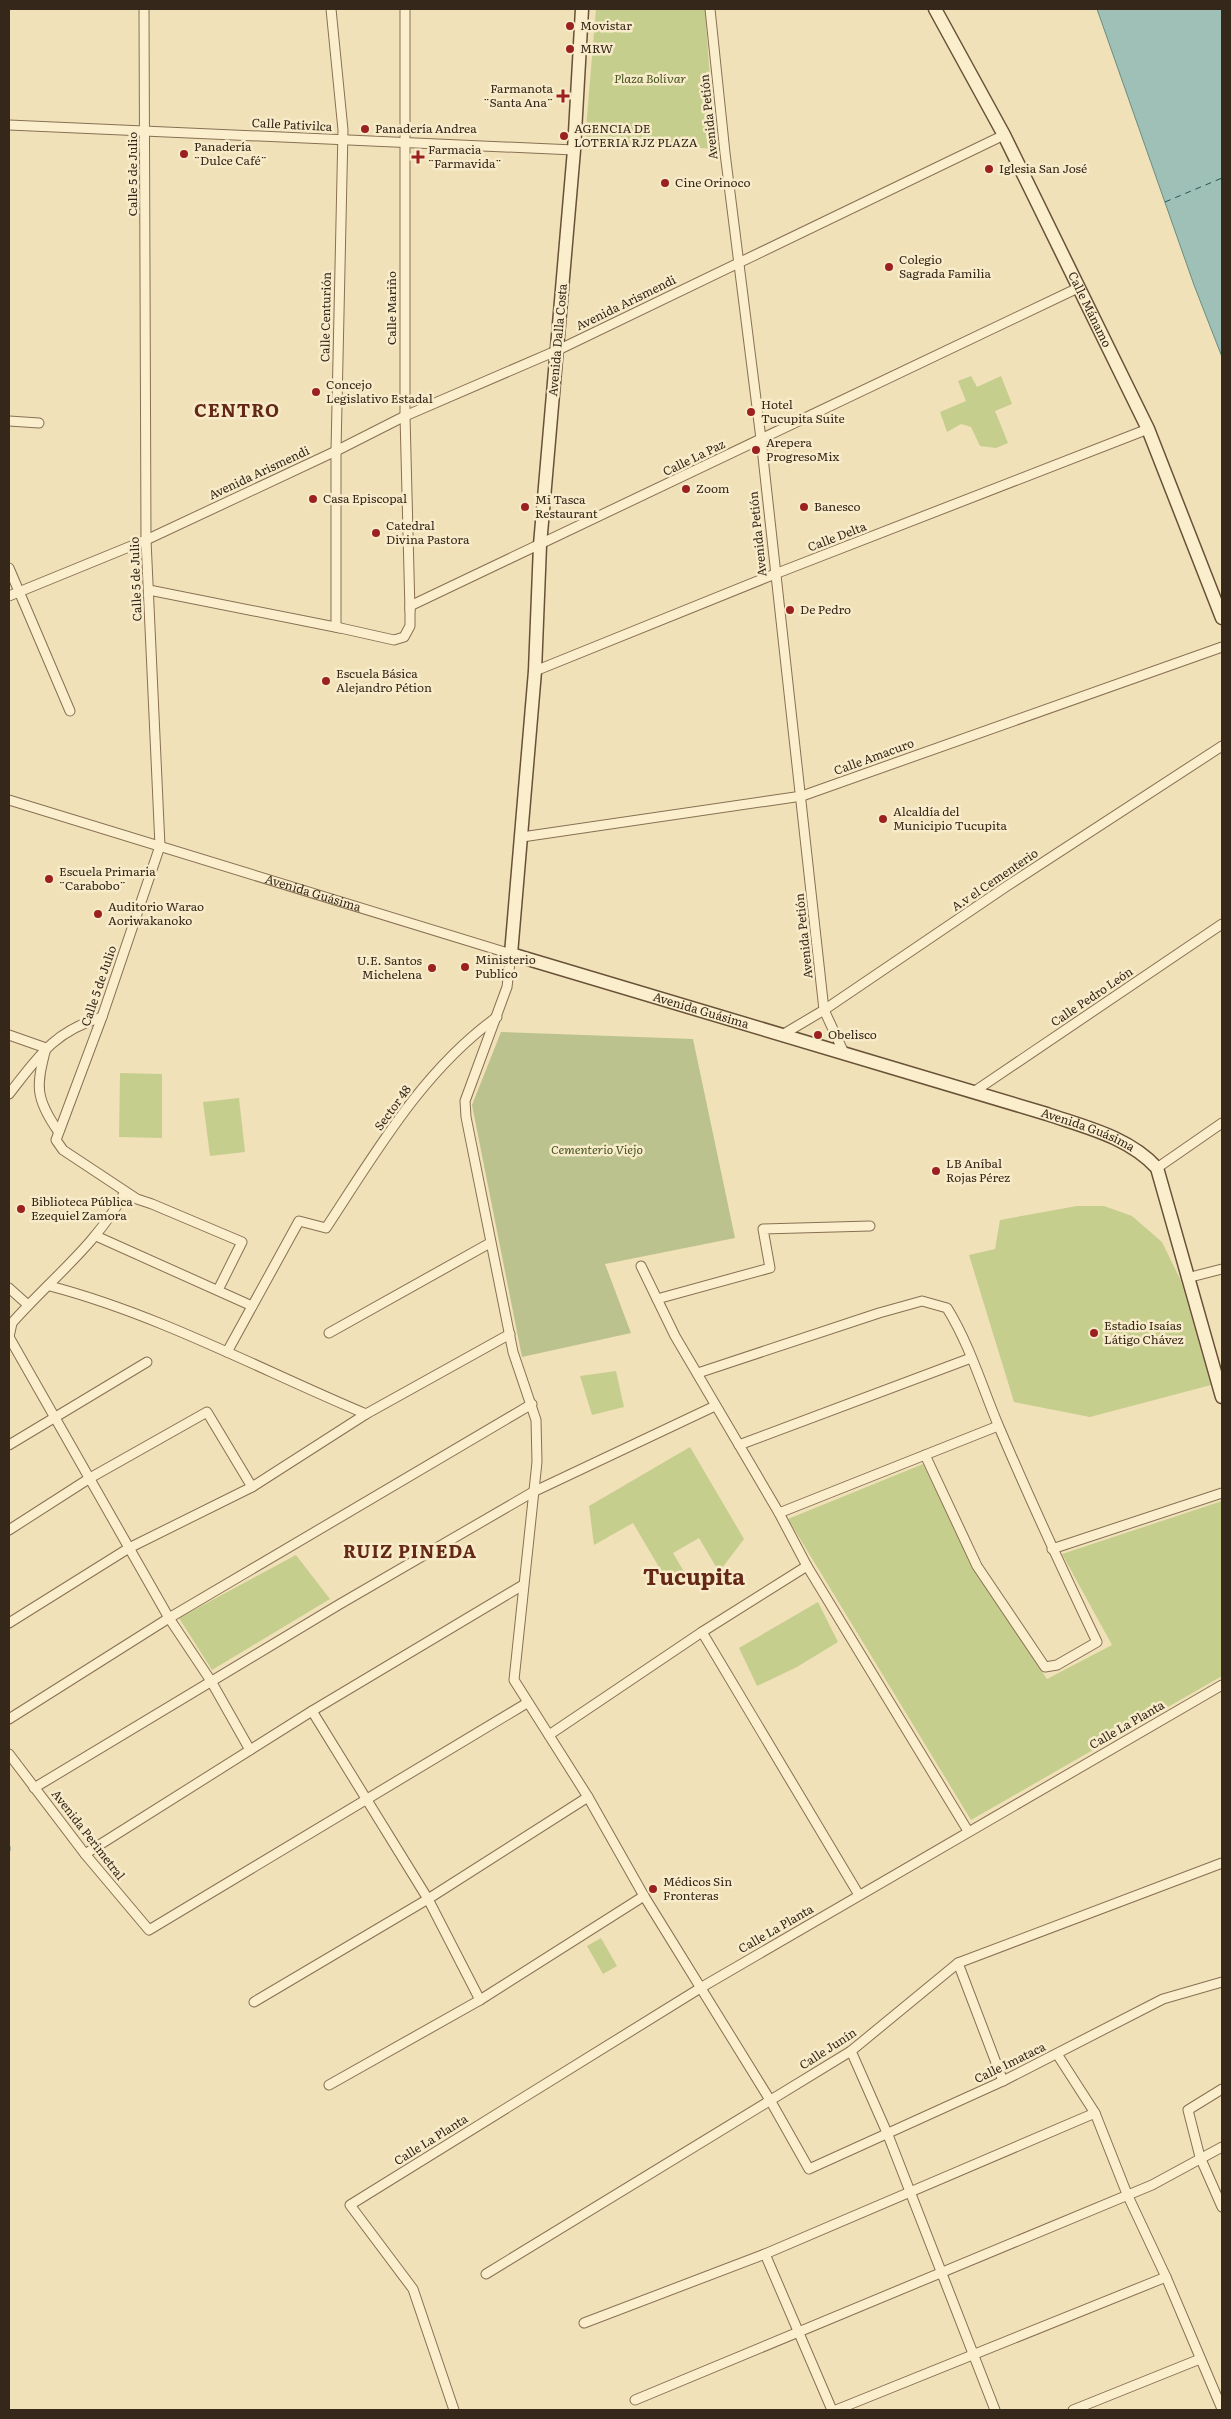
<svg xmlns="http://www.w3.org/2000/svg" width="1231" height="2419" font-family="Literata,serif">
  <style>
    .green { fill: #c6ce8d }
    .cemetery { fill: #bbc28d }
    .water { fill: #9ec0b7; stroke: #668e84 }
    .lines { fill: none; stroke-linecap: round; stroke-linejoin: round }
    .stream { stroke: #668e84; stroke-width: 3 }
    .ferry { stroke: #275654; stroke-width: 1; stroke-dasharray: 6 5; stroke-linecap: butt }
    .street-casing { stroke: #887053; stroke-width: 11 }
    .secondary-casing { stroke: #695137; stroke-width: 15 }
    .street { stroke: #fbeecc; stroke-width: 9 }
    .secondary { stroke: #fbeecc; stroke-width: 12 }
    .poi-dot { fill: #9a211f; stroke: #f7ebc9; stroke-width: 2 }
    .labels { text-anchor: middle; stroke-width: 5; stroke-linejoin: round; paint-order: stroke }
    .poi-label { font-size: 12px; fill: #352719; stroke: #f7ebc9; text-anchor: start }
    .park-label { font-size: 12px; font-style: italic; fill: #45531e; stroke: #f7ebc9 }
    .street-label { font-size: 12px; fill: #352719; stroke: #f7ebc9 }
    .district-label { font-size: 18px; font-weight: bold; letter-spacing: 1px; fill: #652816; stroke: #f7ebc9 }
    .town-label { font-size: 22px; font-weight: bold; fill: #652816; stroke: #f7ebc9 }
  </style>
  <rect width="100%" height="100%" fill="#f0e1b9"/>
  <g class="green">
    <polygon points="596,9 705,9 715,149 585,140"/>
    <polygon points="971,376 977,387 1001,376 1012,404 995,411 1008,443 996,448 980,446 971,427 961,424 947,432 940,412 966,401 958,381"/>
    <polygon points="120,1073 162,1074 162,1138 119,1137"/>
    <polygon points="239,1098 245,1152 210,1156 203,1102"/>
    <polygon points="1077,1206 1104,1206 1132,1216 1162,1242 1181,1281 1211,1385 1090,1417 1014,1402 969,1255 995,1249 1000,1220"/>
    <polygon points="616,1371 624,1407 592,1415 580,1376"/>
    <polygon points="690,1447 744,1539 719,1572 699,1538 673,1553 686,1575 669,1584 633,1523 594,1545 589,1506"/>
    <polygon points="923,1464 973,1567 1047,1679 1112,1645 1062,1554 1222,1501 1222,1676 971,1820 788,1519"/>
    <polygon points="296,1555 330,1599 212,1670 179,1618"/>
    <polygon points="818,1602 838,1642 797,1667 757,1686 739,1648"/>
    <polygon points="601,1938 617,1966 603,1974 587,1946"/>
  </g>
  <polygon class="cemetery" points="501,1032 693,1039 735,1238 605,1264 631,1333 522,1357 472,1105"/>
  <polygon class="water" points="1097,9 1222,9 1222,357 1194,285"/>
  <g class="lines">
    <polyline class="stream" points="9,1847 9,1850"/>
    <polyline class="ferry" points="1165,202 1222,178"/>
    <defs>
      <g id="street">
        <polyline points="144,9 146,540 160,846 102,1017 56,1140 63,1150 137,1199 152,1204 242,1242 218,1290"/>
        <polyline points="331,9 343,130 336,451 336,627 394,640 404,637 410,626 410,606 1080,287"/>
        <polyline points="405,9 405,416 410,611"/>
        <polyline points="710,9 725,153 761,439 824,1010 844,1053"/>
        <polyline points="9,125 574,150"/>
        <polyline points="9,421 39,423"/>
        <polyline points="9,568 70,711"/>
        <polyline points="149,590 340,628"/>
        <polyline points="9,596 146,540 336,451 405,416 558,350 1004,135"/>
        <polyline points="535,671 775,574 1148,429"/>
        <path id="s1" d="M9,800L511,954L507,987L465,1101L466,1117L513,1352L536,1420L537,1462L514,1680L588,1797L644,1896L770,2100L809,2169L1003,2081L1163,1999L1222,1982"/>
        <polyline points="522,837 802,796 1222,647"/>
        <path d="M9,1035L46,1048C36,1086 35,1098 58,1131"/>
        <polyline points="782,1035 824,1010 1007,886 1222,746"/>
        <polyline points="975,1091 1222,924"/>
        <path d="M9,1094C39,1056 53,1032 102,1017"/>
        <polyline points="1157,1168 1222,1123"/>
        <polyline points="96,1236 252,1306"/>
        <polyline points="641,1266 675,1336 779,1513 807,1566 968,1831"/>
        <polyline points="1187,1278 1222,1269"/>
        <path d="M50,1286C160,1315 261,1370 366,1414"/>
        <polyline points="9,1288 28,1305"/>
        <polyline points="657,1299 770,1268 763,1229 870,1226"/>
        <polyline points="329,1333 490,1243"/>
        <polyline points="9,1337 169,1618 211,1681 250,1750"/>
        <path d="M9,1337L12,1323C51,1279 97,1244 125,1192"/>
        <path d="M227,1352L299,1221L326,1228C376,1152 423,1070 497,1017"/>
        <path d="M698,1373L879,1313L922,1301L947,1308C970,1345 982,1387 999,1427C1030,1500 1063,1571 1097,1642L1057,1665L1045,1667L977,1566L925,1455"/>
        <polyline points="9,1445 147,1362"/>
        <polyline points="739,1445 971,1358"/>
        <polyline points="779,1513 998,1426"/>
        <polyline points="9,1530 90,1478 207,1412 252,1487"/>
        <polyline points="1052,1549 1222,1493"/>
        <polyline points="9,1623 129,1548 252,1487 366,1414 510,1334"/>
        <polyline points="702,1632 859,1895"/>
        <polyline points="312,1711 428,1899 480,2000"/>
        <polyline points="9,1719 169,1618 532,1404"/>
        <polyline points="549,1735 702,1632 807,1566"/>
        <polyline points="9,1754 85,1854 149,1930 527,1703"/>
        <polyline points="34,1788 340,1604 533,1492 715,1406"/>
        <polyline points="85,1854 312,1711 523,1585"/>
        <polyline points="958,1963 1003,2081"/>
        <polyline points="254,2002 428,1899 588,1797"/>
        <polyline points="851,2051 888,2135 995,2410"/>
        <polyline points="1057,2054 1095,2113 1127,2194 1166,2277 1222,2409"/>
        <polyline points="329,2085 480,2000 644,1896"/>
        <polyline points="1222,2089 1188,2110 1200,2157 1222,2207"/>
        <polyline points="765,2254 832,2410"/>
        <polyline points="486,2274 851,2051 958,1963 1222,1863"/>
        <polyline points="584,2323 765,2254 1095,2113"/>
        <polyline points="635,2400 1152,2185 1222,2147"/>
        <polyline points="454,2410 413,2289 350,2205 702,1987 1222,1685"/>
        <polyline points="836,2410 1166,2277"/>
        <polyline points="1073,2410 1200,2359"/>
      </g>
      <g id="secondary">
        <path id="s2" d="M582,9L574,150L540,545L535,671L511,954L1047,1114C1085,1127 1129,1137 1157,1168L1222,1397"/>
        <path id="s3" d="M935,9L1004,135L1148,429L1222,618"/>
      </g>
    </defs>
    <use href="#street" class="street-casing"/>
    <use href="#secondary" class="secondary-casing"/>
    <use href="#street" class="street"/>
    <use href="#secondary" class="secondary"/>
  </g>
  <g class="poi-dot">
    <circle cx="570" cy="26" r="5"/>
    <circle cx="570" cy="49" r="5"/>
    <path d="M560.5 88.5h5v5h5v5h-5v5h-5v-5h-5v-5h5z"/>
    <circle cx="365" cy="129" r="5"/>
    <circle cx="564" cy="136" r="5"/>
    <circle cx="184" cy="154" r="5"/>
    <path d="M415.5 149.5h5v5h5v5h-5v5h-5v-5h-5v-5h5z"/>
    <circle cx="989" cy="169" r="5"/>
    <circle cx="665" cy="183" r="5"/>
    <circle cx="889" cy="267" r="5"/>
    <circle cx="316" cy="392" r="5"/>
    <circle cx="751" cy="412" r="5"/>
    <circle cx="756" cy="450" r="5"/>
    <circle cx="686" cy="489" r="5"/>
    <circle cx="313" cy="499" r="5"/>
    <circle cx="525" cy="507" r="5"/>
    <circle cx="804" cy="507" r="5"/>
    <circle cx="376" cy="533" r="5"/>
    <circle cx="790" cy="610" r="5"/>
    <circle cx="326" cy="681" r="5"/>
    <circle cx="883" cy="819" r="5"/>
    <circle cx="49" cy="879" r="5"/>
    <circle cx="98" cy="914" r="5"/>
    <circle cx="465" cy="967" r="5"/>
    <circle cx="432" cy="968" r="5"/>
    <circle cx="818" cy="1035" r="5"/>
    <circle cx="936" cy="1171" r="5"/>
    <circle cx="21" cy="1209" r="5"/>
    <circle cx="1094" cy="1333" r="5"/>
    <circle cx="653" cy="1889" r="5"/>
  </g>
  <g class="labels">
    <g class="poi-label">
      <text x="580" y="30">Movistar</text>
      <text x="580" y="53">MRW</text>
      <text x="553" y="93" text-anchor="end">Farmanota<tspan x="553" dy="14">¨Santa Ana¨</tspan></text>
      <text x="375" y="133">Panadería Andrea</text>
      <text x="574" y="133">AGENCIA DE<tspan x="574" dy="14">LOTERIA RJZ PLAZA</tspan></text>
      <text x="194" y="151">Panadería<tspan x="194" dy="14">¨Dulce Café¨</tspan></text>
      <text x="428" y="154">Farmacia<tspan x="428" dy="14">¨Farmavida¨</tspan></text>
      <text x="999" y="173">Iglesia San José</text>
      <text x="675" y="187">Cine Orinoco</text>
      <text x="899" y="264">Colegio<tspan x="899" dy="14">Sagrada Familia</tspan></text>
      <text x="326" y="389">Concejo<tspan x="326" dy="14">Legislativo Estadal</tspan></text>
      <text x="761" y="409">Hotel<tspan x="761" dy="14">Tucupita Suite</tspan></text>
      <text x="766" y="447">Arepera<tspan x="766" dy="14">ProgresoMix</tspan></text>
      <text x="696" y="493">Zoom</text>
      <text x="323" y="503">Casa Episcopal</text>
      <text x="535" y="504">Mi Tasca<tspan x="535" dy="14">Restaurant</tspan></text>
      <text x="814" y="511">Banesco</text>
      <text x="386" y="530">Catedral<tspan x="386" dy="14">Divina Pastora</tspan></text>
      <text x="800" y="614">De Pedro</text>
      <text x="336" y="678">Escuela Básica<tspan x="336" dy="14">Alejandro Pétion</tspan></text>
      <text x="893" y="816">Alcaldía del<tspan x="893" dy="14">Municipio Tucupita</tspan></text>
      <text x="59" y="876">Escuela Primaria<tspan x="59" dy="14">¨Carabobo¨</tspan></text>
      <text x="108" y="911">Auditorio Warao<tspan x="108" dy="14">Aoriwakanoko</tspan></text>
      <text x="475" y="964">Ministerio<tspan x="475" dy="14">Publico</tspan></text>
      <text x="422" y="965" text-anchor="end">U.E. Santos<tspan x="422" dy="14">Michelena</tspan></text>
      <text x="828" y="1039">Obelisco</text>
      <text x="946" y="1168">LB Aníbal<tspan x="946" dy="14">Rojas Pérez</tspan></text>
      <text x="31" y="1206">Biblioteca Pública<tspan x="31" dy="14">Ezequiel Zamora</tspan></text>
      <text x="1104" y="1330">Estadio Isaías<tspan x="1104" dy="14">Látigo Chávez</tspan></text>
      <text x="663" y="1886">Médicos Sin<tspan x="663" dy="14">Fronteras</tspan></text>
    </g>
    <g class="park-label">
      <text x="650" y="83">Plaza Bolívar</text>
      <text x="597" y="1154">Cementerio Viejo</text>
    </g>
    <g class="street-label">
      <text transform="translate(709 117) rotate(-96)" y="4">Avenida Petión</text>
      <text transform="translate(292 125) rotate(3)" y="4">Calle Pativilca</text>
      <text transform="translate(133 174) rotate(-90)" y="4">Calle 5 de Julio</text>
      <text transform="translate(626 303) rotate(-26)" y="4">Avenida Arismendi</text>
      <text transform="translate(392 308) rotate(-90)" y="4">Calle Mariño</text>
      <text dy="4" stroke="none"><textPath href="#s3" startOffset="338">Calle Mánamo</textPath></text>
      <text transform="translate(326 317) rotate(-89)" y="4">Calle Centurión</text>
      <text transform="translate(558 340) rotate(-85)" y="4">Avenida Dalla Costa</text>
      <text transform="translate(694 458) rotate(-26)" y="4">Calle La Paz</text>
      <text transform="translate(259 473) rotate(-25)" y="4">Avenida Arismendi</text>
      <text transform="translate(758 534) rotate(-96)" y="4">Avenida Petión</text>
      <text transform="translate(837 537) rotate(-21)" y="4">Calle Delta</text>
      <text transform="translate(136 579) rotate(-92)" y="4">Calle 5 de Julio</text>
      <text transform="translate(874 757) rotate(-20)" y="4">Calle Amacuro</text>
      <text transform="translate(995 880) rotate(-34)" y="4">A.v el Cementerio</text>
      <text dy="4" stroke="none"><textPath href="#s1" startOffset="318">Avenida Guásima</textPath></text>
      <text transform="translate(804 936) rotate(-96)" y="4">Avenida Petión</text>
      <text transform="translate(99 986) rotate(-71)" y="4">Calle 5 de Julio</text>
      <text transform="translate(1092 997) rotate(-34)" y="4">Calle Pedro León</text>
      <text dy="4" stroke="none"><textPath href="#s2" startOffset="1146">Avenida Guásima</textPath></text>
      <text transform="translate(393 1108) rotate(-54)" y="4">Sector 48</text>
      <text dy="4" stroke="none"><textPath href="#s2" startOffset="1551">Avenida Guásima</textPath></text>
      <text transform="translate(1127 1725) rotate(-30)" y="4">Calle La Planta</text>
      <text transform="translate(88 1835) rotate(52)" y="4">Avenida Perimetral</text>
      <text transform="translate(776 1929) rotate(-30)" y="4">Calle La Planta</text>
      <text transform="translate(828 2049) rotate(-33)" y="4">Calle Junín</text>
      <text transform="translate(1010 2063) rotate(-26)" y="4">Calle Imataca</text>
      <text transform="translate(431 2140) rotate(-32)" y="4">Calle La Planta</text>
    </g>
    <g class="district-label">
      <text x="237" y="417">CENTRO</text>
      <text x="410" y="1558">RUIZ PINEDA</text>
    </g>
    <g class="town-label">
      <text x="694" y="1585">Tucupita</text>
    </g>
  </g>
  <rect width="1231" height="2419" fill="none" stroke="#352719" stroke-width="20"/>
</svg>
